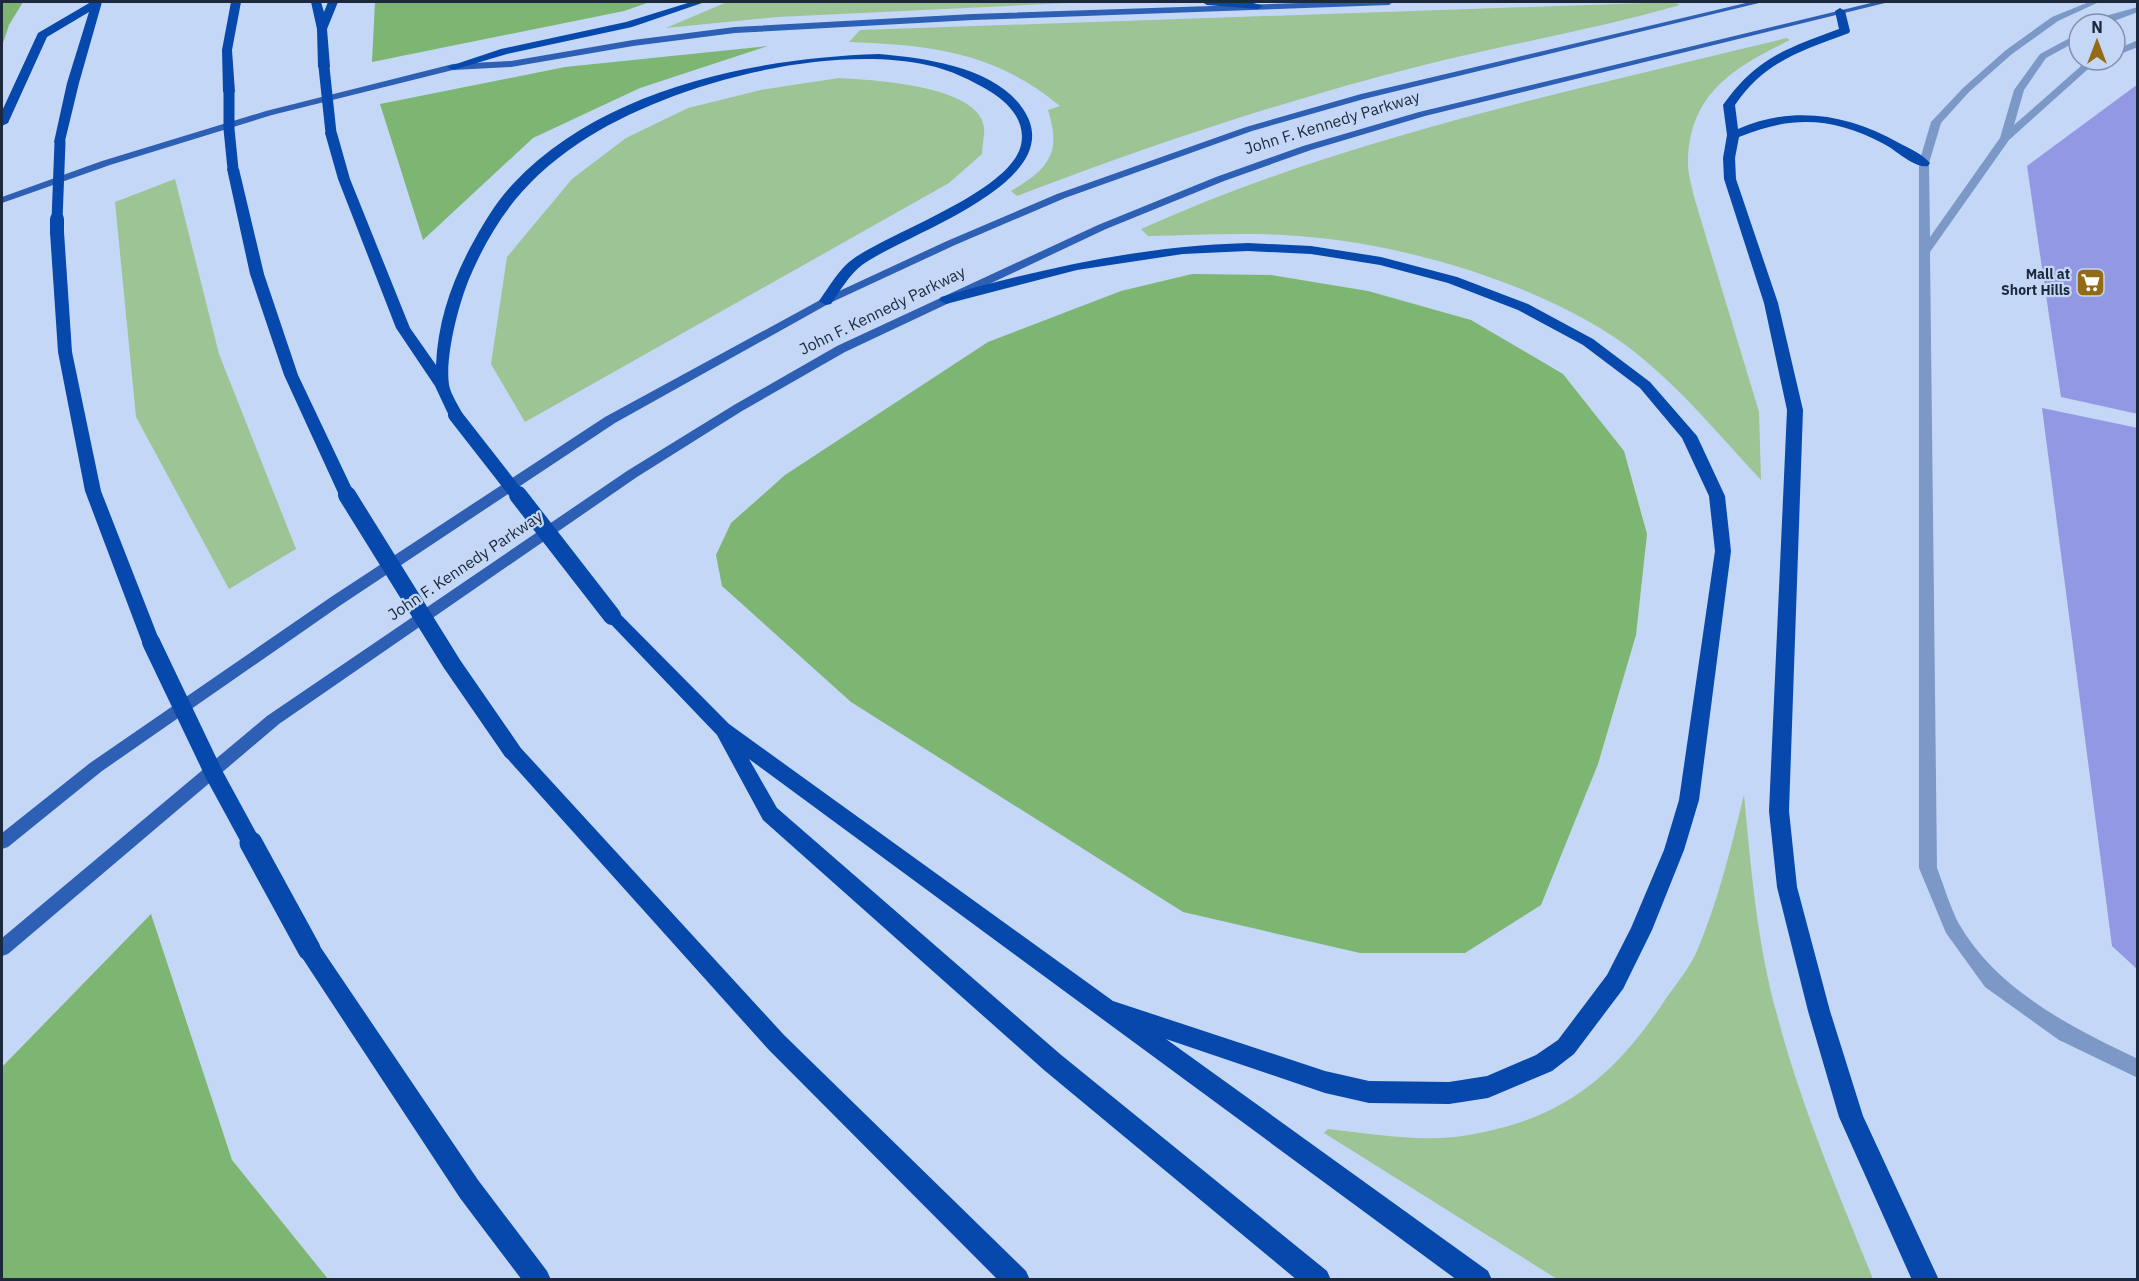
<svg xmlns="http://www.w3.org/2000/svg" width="2139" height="1281" font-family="'IBM Plex Sans',sans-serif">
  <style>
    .green { fill: #9dc495 }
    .forest { fill: #7db572 }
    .building { fill: #9398e4 }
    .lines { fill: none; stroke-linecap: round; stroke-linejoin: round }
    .lane { fill: #7c98c7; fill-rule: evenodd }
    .primary { fill: #2d5fb5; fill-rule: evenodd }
    .highway { fill: #0748ad; fill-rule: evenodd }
    .highway-bridge-far3 { stroke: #0748ad; stroke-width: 11 }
    .highway-bridge-far2 { stroke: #0748ad; stroke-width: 14 }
    .highway-bridge-far1 { stroke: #0748ad; stroke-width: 18 }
    .highway-bridge { stroke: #0748ad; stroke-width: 23 }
    .labels { text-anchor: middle; stroke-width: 4.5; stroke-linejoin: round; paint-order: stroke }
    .far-poi-label { font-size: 14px; font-weight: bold; fill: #1c283b; stroke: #c4d7f6; text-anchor: end }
    .street-label { font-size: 16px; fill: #1c283b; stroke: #c4d7f6 }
  </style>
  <rect width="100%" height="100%" fill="#c4d7f6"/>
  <g class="green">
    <polygon points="727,2 1091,2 777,17 666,28"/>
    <path d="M1674,2L1680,5C1596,29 1509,44 1424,65C1285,100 1150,145 1017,196L1011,191C1048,169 1062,154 1048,110L1060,106C995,52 931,45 849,42L860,30Z"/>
    <path d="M1787,38L1790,40C1734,67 1688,94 1688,164C1688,175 1692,186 1694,197L1759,412L1761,480C1714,430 1669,373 1611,335C1526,280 1399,243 1298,236C1248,232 1198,235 1148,236L1141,229C1345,137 1571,91 1787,38Z"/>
    <path d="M839,78C871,80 979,85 984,127C985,135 982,146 982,154L949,183L525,422L491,364L507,257L572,179L626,138L688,108L761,90Z"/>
    <polygon points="175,179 219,354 296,549 229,589 136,417 115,202"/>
    <path d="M1744,795C1751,869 1757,943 1777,1015C1801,1106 1838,1192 1873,1279H1557L1324,1133L1328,1129C1374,1134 1423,1143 1469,1135C1564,1119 1615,1076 1667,997C1677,983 1690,967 1697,951C1718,901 1731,848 1744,795Z"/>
  </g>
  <g class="forest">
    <polygon points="2,2 23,2 9,25 2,46"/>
    <polygon points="375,2 650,2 624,11 372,62"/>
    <polygon points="768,46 640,88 533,138 423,240 380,104 565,67"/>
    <polygon points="1192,274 1271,275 1368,291 1471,320 1563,374 1624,451 1647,534 1636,635 1598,764 1541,905 1465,953 1360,953 1183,912 851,702 722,586 716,555 731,523 785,475 988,342 1121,291"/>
    <polygon points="151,914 232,1160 328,1279 2,1279 2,1067"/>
  </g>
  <g class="building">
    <polygon points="2138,84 2138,414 2061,397 2027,166"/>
    <polygon points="2042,408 2138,428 2138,970 2112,946"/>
  </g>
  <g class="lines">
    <g class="lane">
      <path d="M2089,2H2099L2058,21L2012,54L1969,92L1941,123L1929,163L1930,237L2000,138L2014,90L2040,54L2079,33V40L2046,58L2024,90L2014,125L2081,66L2093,60H2105L2087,70L2009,140L1930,252L1937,868C1944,886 1950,907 1959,924C1998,991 2071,1027 2138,1059V1078L2059,1040L1985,987L1946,933L1919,868V163L1931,122L1963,88L2006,50L2052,17Z"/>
      <polygon points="2138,7 2138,12 2106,24 2095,24 2109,15"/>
      <polygon points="2138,40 2138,47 2115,56 2115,50"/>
    </g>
    <g class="primary">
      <polygon points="1331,2 1393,2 1389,5 973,20 735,33 633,46 511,67 453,70 272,115 110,165 2,203 2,197 102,161 266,111 453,64 511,61 633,40 735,27 973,14"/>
      <polygon points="1750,2 1763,2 1364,99 1252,131 1065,198 955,245 830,303 615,423 341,605 102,771 8,847 2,849 2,833 90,763 331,597 605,417 822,299 947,241 1057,194 1246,127 1361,94"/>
      <polygon points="1875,2 1889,2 1425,116 1311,150 1224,181 1106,229 845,352 742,411 637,477 279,724 8,954 2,956 2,938 267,716 627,471 734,405 837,346 1098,225 1216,177 1303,146 1419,112"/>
    </g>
    <g class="highway">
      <polygon points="91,2 102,2 79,83 64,145 60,146 54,142 67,83 89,12 47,37 8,123 2,126 2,111 38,33"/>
      <polygon points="231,2 241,2 232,50 235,92 229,95 223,92 222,50"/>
      <polygon points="311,2 321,2 324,12 328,2 338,2 327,29 330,67 324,70 318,67 317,29"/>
      <polygon points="691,2 705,2 632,27 507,54 453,70 447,67 501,49 626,22"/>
      <path d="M1202,2C1216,1 1252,0 1263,6L1258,9L1207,5Z"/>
      <path d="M1840,8L1845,11L1850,31L1849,33C1801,51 1765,61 1735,105L1738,129C1793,105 1848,114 1899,143C1909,148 1922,154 1930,163L1928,166C1915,169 1896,150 1884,144C1833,117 1792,115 1739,137L1735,158L1736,179L1778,303L1803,410L1789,811L1797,887L1830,1011L1863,1116L1939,1280H1912L1839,1117L1808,1011L1777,887L1769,811L1787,410L1764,303L1724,179L1723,158L1727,135L1723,105C1757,57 1786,49 1839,29L1835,11Z"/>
      <path d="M879,54C925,58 995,67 1023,109C1073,182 904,234 862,265C849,275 840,291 831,304L826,305L819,301C829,287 839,269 853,259C890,232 1010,192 1021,145C1026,122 1010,104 991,92C971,80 951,70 927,65C824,43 665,85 579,143C525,179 494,220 469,279C458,306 445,357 449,385C451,395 459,406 463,415L455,420L450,418L435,386L396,328L338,179L325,133L327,130H335L337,133L350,179L410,328L436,365C438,323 450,286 470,248C482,226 495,203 513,184C602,89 754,58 879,54Z"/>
      <polygon points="233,165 239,169 264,274 298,375 355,495 353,499 341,499 339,495 284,375 250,274 227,169"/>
      <polygon points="57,228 64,232 72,352 101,491 160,642 157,647 151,648 145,647 142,642 85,491 58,352 50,232"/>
      <path d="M1248,243L1311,246L1381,257L1457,277L1528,304L1593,339L1650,382L1697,436L1725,496L1731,551L1699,800L1684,850L1652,930L1623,989L1574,1054L1552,1071L1488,1098L1449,1104L1369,1103L1325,1093L1166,1039L1488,1271L1492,1280H1457L749,759L777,808L1060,1054L1327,1271L1331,1280H1297L1044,1070L763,820L717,735L603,616L606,612L612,610L618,612L729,724L1113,1001L1325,1071L1369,1081L1449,1082L1487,1076L1536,1055L1558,1040L1607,975L1631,928L1664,850L1679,800L1715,551L1709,496L1682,438L1640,388L1583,345L1518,310L1448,283L1380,265L1311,254L1248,251L1183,254L1077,270L946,304L939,300L941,297C1044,268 1141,246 1248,243Z"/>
      <polygon points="512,744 519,746 784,1035 1026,1271 1030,1280 998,1280 768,1049 505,756 502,751 505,746"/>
      <polygon points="309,940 317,942 478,1180 547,1271 551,1280 522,1280 460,1198 301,956 298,949 301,942"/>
    </g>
    <g class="highway-bridge-far3">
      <polyline points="324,67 331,133"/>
      <polyline points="229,92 229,129 233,169"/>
      <polyline points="57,220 60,142"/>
    </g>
    <g class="highway-bridge-far2">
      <polyline points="57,232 57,219"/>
      <polyline points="455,415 519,497"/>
    </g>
    <g class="highway-bridge-far1">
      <polyline points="347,495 452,664 512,751"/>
      <polyline points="518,495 612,616"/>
      <polyline points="151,642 215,776 252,844"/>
    </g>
    <polyline class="highway-bridge" points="251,843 309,949"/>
  </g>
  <defs>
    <symbol id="supermarket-square" viewBox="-11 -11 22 22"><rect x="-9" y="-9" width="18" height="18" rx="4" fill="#946b15" stroke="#c4d7f6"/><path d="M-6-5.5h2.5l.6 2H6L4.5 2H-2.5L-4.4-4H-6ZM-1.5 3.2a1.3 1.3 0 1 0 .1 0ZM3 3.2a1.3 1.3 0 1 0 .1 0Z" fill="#fff"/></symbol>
  </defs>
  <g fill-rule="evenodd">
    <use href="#supermarket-square" x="2074" y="266" width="33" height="33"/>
  </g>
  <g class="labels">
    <g class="far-poi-label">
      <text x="2070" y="279">Mall at<tspan x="2070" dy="16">Short Hills</tspan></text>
    </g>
    <g class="street-label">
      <text transform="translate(1332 122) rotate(-17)" y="6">John F. Kennedy Parkway</text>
      <text transform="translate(882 310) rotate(-26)" y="6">John F. Kennedy Parkway</text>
      <text transform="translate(465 565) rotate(-34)" y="6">John F. Kennedy Parkway</text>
    </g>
  </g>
  <rect width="2139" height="1281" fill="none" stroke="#1c283b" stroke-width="6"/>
  <g transform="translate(2097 42)"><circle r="28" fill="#c4d7f6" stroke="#8191ab" stroke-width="1.5"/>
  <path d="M0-4.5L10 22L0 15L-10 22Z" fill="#946b15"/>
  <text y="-9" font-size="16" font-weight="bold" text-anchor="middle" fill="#1c283b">N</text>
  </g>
</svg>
